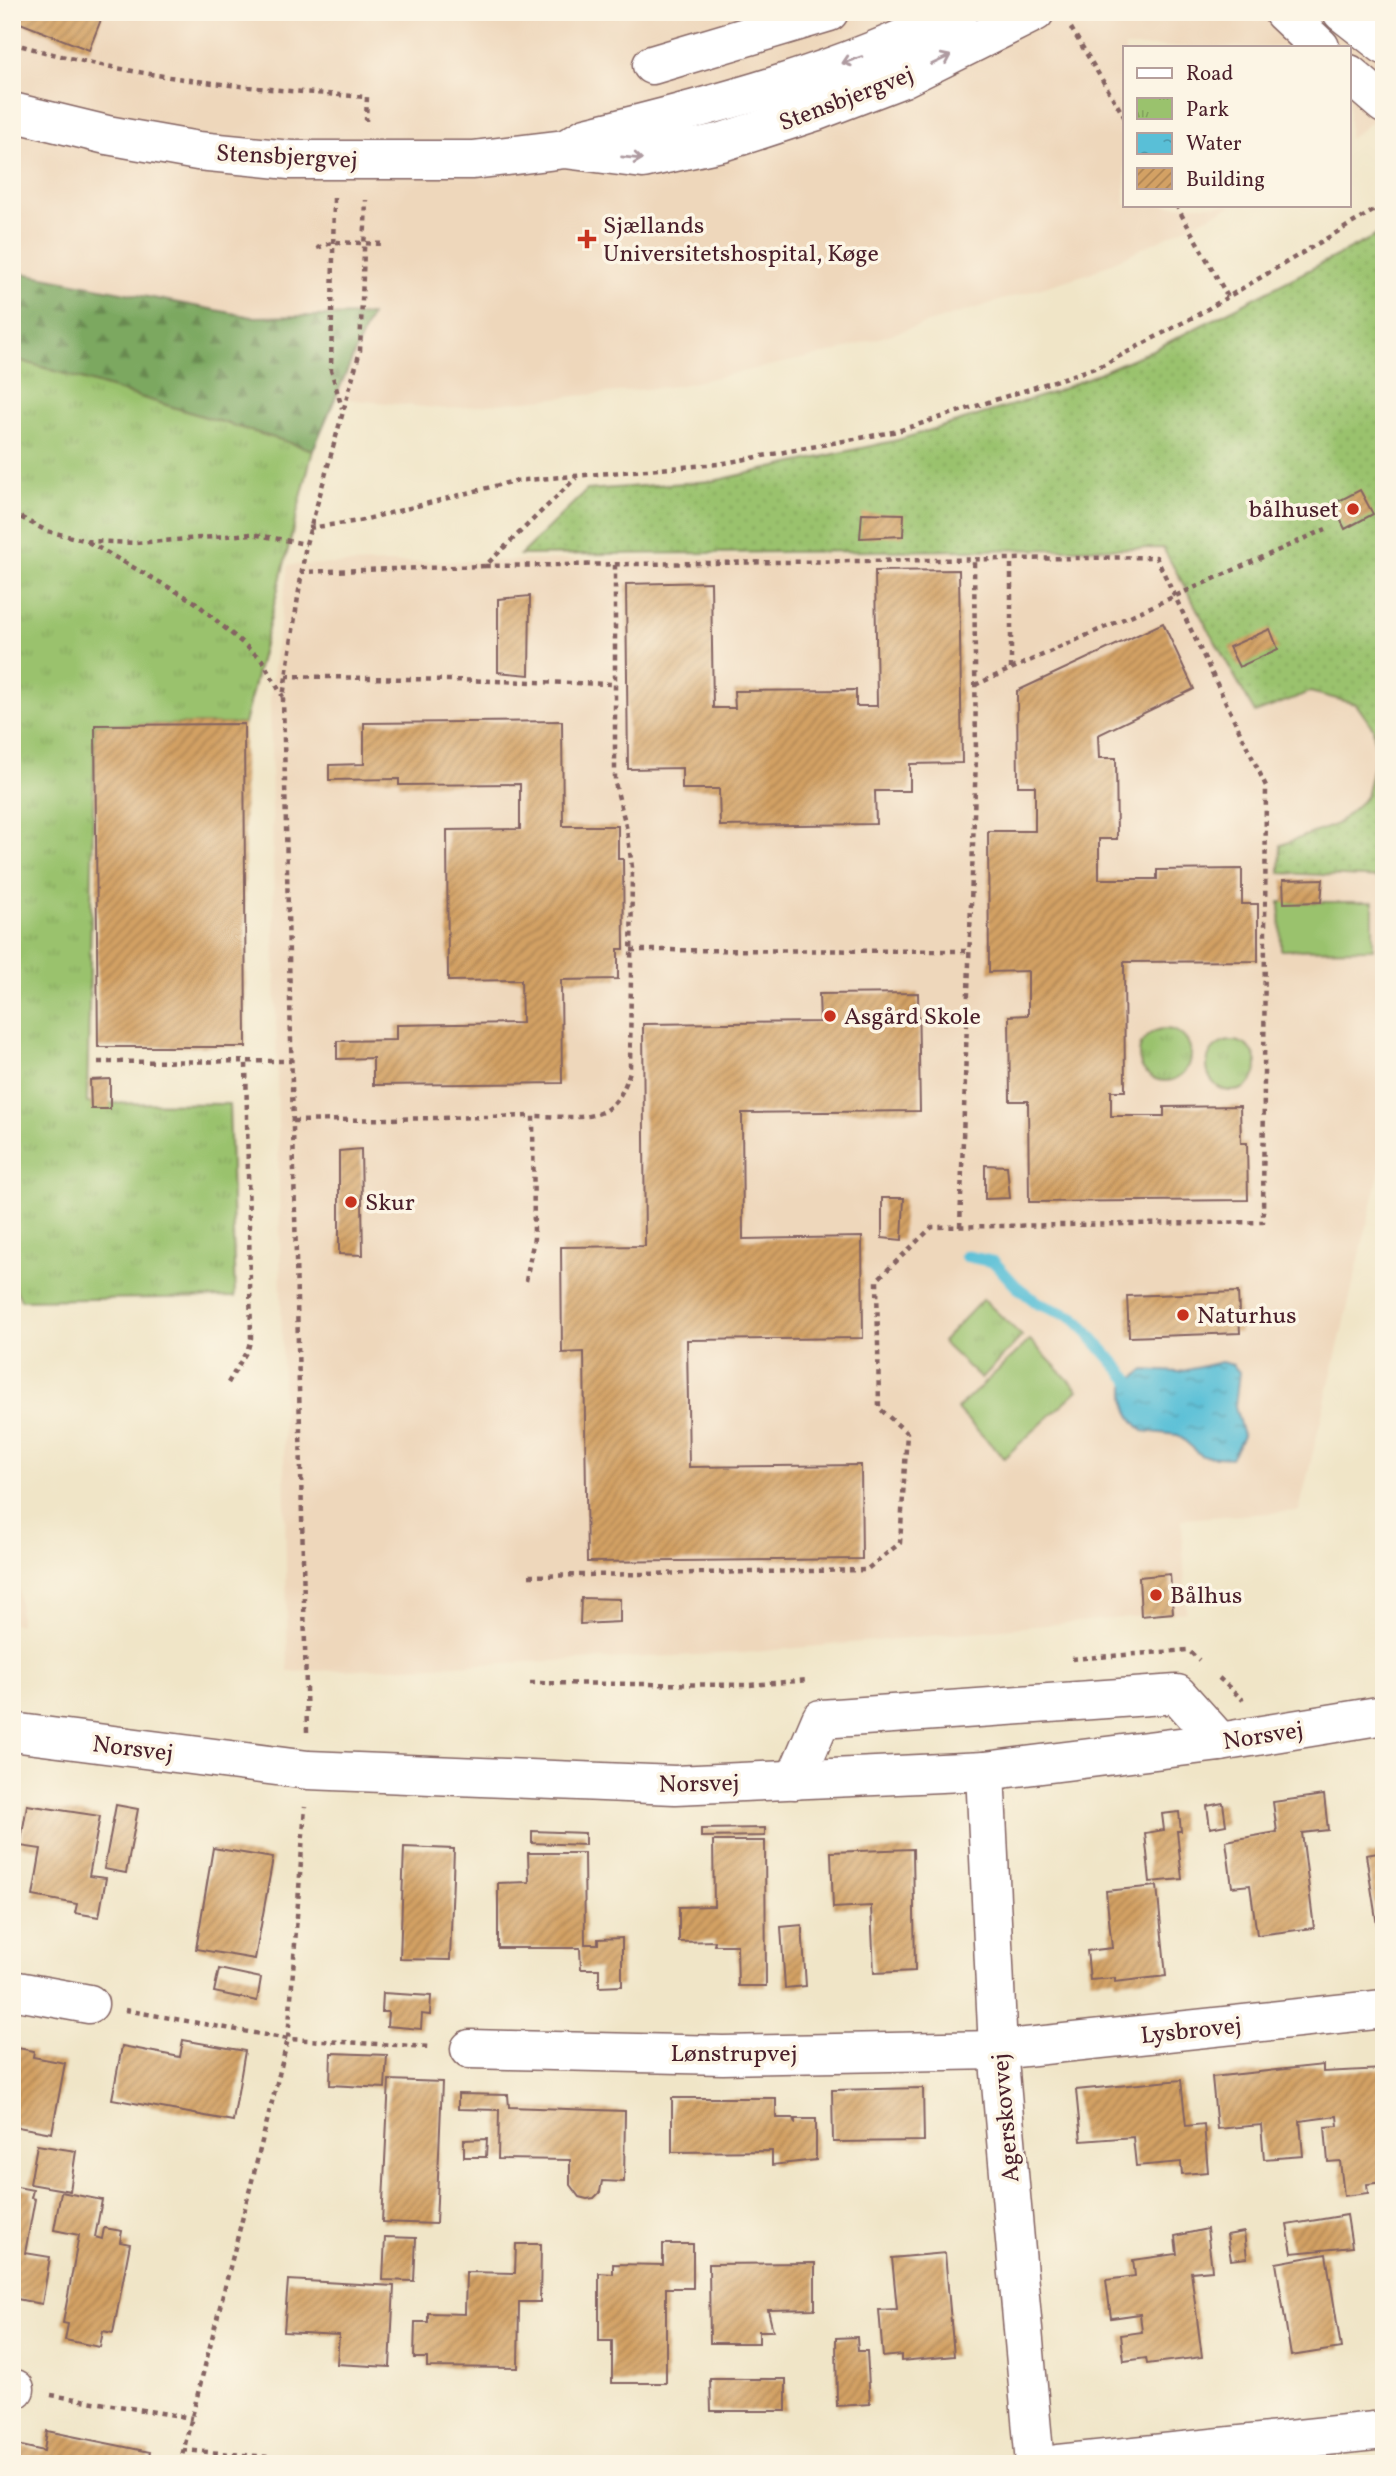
<svg xmlns="http://www.w3.org/2000/svg" width="1396" height="2476" font-family="Vollkorn,serif">
  <style>
    .built { fill: #eed7bb }
    .grass { fill: url(#grass-dots); stroke: #72704c; stroke-width: 2 }
    .forest { fill: url(#forest-firs); stroke: #626446; stroke-width: 2 }
    .park { fill: url(#park-tufts); stroke: #72704c; stroke-width: 2 }
    .pitch { fill: #9ac26d; stroke: #72704c; stroke-width: 2 }
    .water { fill: url(#water-ripples); stroke: #526f81; stroke-width: 2 }
    .lines { fill: none; stroke-linecap: round; stroke-linejoin: round }
    .stream { stroke: #59bfd7; stroke-width: 12 }
    .building { fill: url(#building-hatch) }
    .minor-casing { stroke: #846462; stroke-width: 41 }
    .path { stroke: #846462; stroke-width: 4.5; stroke-dasharray: 5 5; stroke-linecap: butt }
    .minor { stroke: #fff; stroke-width: 38 }
    .oneway { stroke: #ae9aa0 }
    .poi-dot { fill: #c8321e; stroke: #fcf5e5; stroke-width: 2.5 }
    .labels { text-anchor: middle; stroke-width: 7; stroke-linejoin: round; paint-order: stroke }
    .street-label { font-size: 24px; fill: #4a1f2b; stroke: #fcf5e5 }
    .poi-label { font-size: 24px; fill: #4a1f2b; stroke: #fcf5e5; text-anchor: start }
  </style>
  <defs>
    <pattern id="grass-dots" width="8" height="8" patternUnits="userSpaceOnUse" patternTransform="scale(1.75)"><rect width="8" height="8" fill="#9ac26d"/><path d="M2 2h.1M6 6h.1" fill="none" stroke="#86a65f" stroke-width="1.8" stroke-linecap="round"/></pattern>
    <pattern id="forest-firs" width="22" height="20" patternUnits="userSpaceOnUse" patternTransform="scale(1.75)"><rect width="22" height="20" fill="#7ba860"/><path d="M5 1l3.5 6h-7zM16 11l3.5 6h-7z" fill="#67884f"/></pattern>
    <pattern id="park-tufts" width="24" height="20" patternUnits="userSpaceOnUse" patternTransform="scale(1.75)"><rect width="24" height="20" fill="#9ac26d"/><path d="M3 7l-1-3M5 7V3M7 7l1-3M15 17l-1-3M17 17v-4M19 17l1-3" fill="none" stroke="#86a65f"/></pattern>
    <pattern id="water-ripples" width="26" height="14" patternUnits="userSpaceOnUse" patternTransform="scale(1.75)"><rect width="26" height="14" fill="#59bfd7"/><path d="M2 4q2-2 4 0t4 0M15 11q2-2 4 0t4 0" fill="none" stroke="#4c9baf"/></pattern>
    <pattern id="building-hatch" width="6" height="6" patternUnits="userSpaceOnUse" patternTransform="scale(1.75)"><rect width="6" height="6" fill="#d3a164"/><path d="M-1 1l2-2M0 6l6-6M5 7l2-2" fill="none" stroke="#ad8353"/></pattern>
  </defs>
  <rect width="100%" height="100%" fill="#fcf5e5"/>
  <filter id="ink" filterUnits="userSpaceOnUse"><feTurbulence type="fractalNoise" baseFrequency=".0143" numOctaves="2"/><feDisplacementMap in="SourceGraphic" scale="14" xChannelSelector="R" yChannelSelector="G"/><feConvolveMatrix kernelMatrix="1 2 1 2 8 2 1 2 1" color-interpolation-filters="sRGB"/></filter>
  <filter id="wash" filterUnits="userSpaceOnUse"><feTurbulence type="fractalNoise" baseFrequency=".00686" numOctaves="4" result="noise"/><feDisplacementMap in="SourceGraphic" scale="28" xChannelSelector="R" yChannelSelector="G"/><feGaussianBlur stdDeviation="1.57" result="paint"/><feColorMatrix in="noise" values="0 0 0 0 0 0 0 0 0 0 0 0 0 0 0 0 0 1.4 0 .05"/><feComposite in="paint" operator="in"/></filter>
  <g filter="url(#wash)">
    <rect width="100%" height="100%" fill="#f0e5c7"/>
    <g class="built">
      <polygon points="12,12 1384,12 1384,112 1349,139 1349,47 1125,47 1125,205 1233,205 1090,273 834,352 676,386 446,409 187,383 12,339"/>
      <polygon points="1163,548 1254,713 1310,692 1356,704 1373,728 1376,753 1366,797 1337,824 1281,846 1281,873 1384,878 1384,1154 1299,1511 1182,1519 1186,1612 744,1653 288,1672 270,698 288,565"/>
      <polygon points="12,1299 20,1625 12,1623"/>
    </g>
    <polygon class="grass" points="1377,235 1384,235 1384,878 1280,873 1281,845 1337,824 1366,797 1376,753 1373,728 1356,704 1310,692 1255,713 1163,548 520,555 587,490 713,481 898,440 1055,392 1157,348"/>
    <polygon class="forest" points="12,271 252,317 371,315 313,450 12,358"/>
    <g class="park">
      <polygon points="12,358 313,450 244,724 95,725 87,1103 229,1104 235,1297 21,1300 12,1282"/>
      <circle cx="1165" cy="1055" r="26"/>
      <circle cx="1232" cy="1066" r="25"/>
      <polygon points="983,1299 1022,1336 981,1379 942,1342"/>
    </g>
    <g class="pitch">
      <polygon points="1280,902 1373,902 1373,949 1281,950"/>
      <polygon points="1030,1340 1078,1390 1004,1458 957,1409"/>
    </g>
    <path class="water" d="M1221,1362L1233,1365L1239,1372L1235,1406L1243,1436L1231,1458L1202,1456L1178,1435L1143,1431C1128,1416 1124,1407 1125,1386L1144,1370L1179,1372Z"/>
    <g class="lines">
      <polyline class="stream" points="966,1256 994,1262 1016,1286 1039,1304 1075,1318 1130,1381"/>
    </g>
    <g id="blocks">
      <g class="building">
        <polygon points="18,12 104,12 89,50 15,21"/>
        <polygon points="1360,490 1373,514 1345,529 1333,504"/>
        <polygon points="862,513 904,514 903,536 860,538"/>
        <polygon points="959,570 962,763 910,764 910,791 875,791 876,824 720,826 719,789 682,789 682,768 628,769 626,584 711,582 713,708 735,708 734,691 856,690 856,706 877,706 875,571"/>
        <polygon points="530,596 529,675 498,672 498,599"/>
        <polygon points="1163,623 1194,689 1098,735 1099,758 1116,758 1117,839 1099,839 1099,879 1157,879 1157,870 1242,869 1242,904 1258,904 1258,961 1124,962 1125,1091 1111,1091 1111,1116 1164,1116 1164,1107 1240,1106 1241,1143 1247,1143 1248,1200 1029,1202 1028,1101 1010,1101 1009,1016 1028,1015 1028,971 989,972 988,831 1035,831 1035,786 1018,786 1017,691"/>
        <polygon points="1270,629 1278,649 1239,667 1229,647"/>
        <polygon points="562,721 563,826 618,826 618,859 623,859 624,949 618,949 618,979 561,980 562,1083 373,1085 373,1058 337,1059 337,1041 396,1040 396,1025 522,1023 521,980 448,981 447,830 520,829 520,784 399,785 399,779 329,780 329,765 364,764 364,723"/>
        <polygon points="244,724 246,1047 98,1047 95,725"/>
        <polygon points="1323,879 1321,902 1284,903 1283,880"/>
        <polygon points="918,993 920,1111 742,1113 743,1239 862,1237 863,1338 687,1340 689,1467 861,1465 862,1559 587,1562 584,1352 562,1353 561,1247 645,1246 643,1024 820,1022 819,994"/>
        <polygon points="110,1079 110,1109 91,1109 90,1080"/>
        <polygon points="361,1149 363,1255 339,1254 339,1151"/>
        <polygon points="985,1165 1007,1166 1010,1198 985,1199"/>
        <polygon points="882,1198 904,1198 902,1240 882,1238"/>
        <polygon points="1238,1292 1240,1333 1129,1337 1127,1296"/>
        <polygon points="1170,1574 1173,1613 1141,1616 1139,1577"/>
        <polygon points="581,1598 620,1599 620,1622 580,1624"/>
        <polygon points="1324,1795 1328,1830 1302,1833 1314,1928 1257,1935 1250,1885 1232,1887 1226,1841 1277,1832 1273,1802"/>
        <polygon points="1223,1803 1226,1825 1210,1828 1207,1806"/>
        <polygon points="27,1805 100,1816 89,1876 106,1878 99,1917 75,1913 77,1904 33,1896 41,1849 20,1846"/>
        <polygon points="116,1805 138,1809 126,1873 104,1869"/>
        <polygon points="1179,1812 1181,1831 1177,1831 1182,1879 1150,1882 1145,1833 1164,1830 1162,1814"/>
        <polygon points="765,1828 765,1836 701,1837 701,1829"/>
        <polygon points="532,1831 585,1833 585,1845 532,1843"/>
        <polygon points="713,1841 765,1841 766,1986 738,1986 737,1945 714,1945 715,1941 679,1942 679,1907 714,1906"/>
        <polygon points="404,1847 454,1849 450,1960 400,1959"/>
        <polygon points="213,1848 273,1858 255,1959 196,1949"/>
        <polygon points="913,1849 915,1971 874,1973 871,1906 833,1908 831,1852"/>
        <polygon points="1384,1852 1384,1937 1379,1938 1366,1855"/>
        <polygon points="528,1853 584,1853 585,1944 598,1944 598,1939 622,1938 622,1986 599,1987 599,1969 581,1969 580,1948 498,1948 498,1883 529,1882"/>
        <polygon points="1157,1886 1166,1976 1115,1982 1115,1978 1090,1980 1087,1951 1112,1948 1106,1891"/>
        <polygon points="802,1925 806,1986 785,1988 781,1927"/>
        <polygon points="219,1969 261,1978 257,2001 214,1992"/>
        <polygon points="383,1993 431,1996 430,2015 422,2014 421,2029 387,2026 388,2012 382,2012"/>
        <polygon points="183,2040 245,2051 233,2121 112,2099 122,2046 180,2057"/>
        <polygon points="12,2047 34,2051 33,2057 65,2063 52,2133 12,2126"/>
        <polygon points="331,2053 387,2055 385,2088 330,2085"/>
        <polygon points="1323,2065 1323,2072 1384,2069 1383,2182 1367,2184 1368,2193 1344,2196 1340,2161 1328,2162 1325,2127 1338,2126 1337,2116 1300,2121 1303,2156 1264,2159 1261,2125 1217,2129 1212,2077"/>
        <polygon points="389,2080 442,2082 436,2224 382,2222"/>
        <polygon points="1181,2080 1186,2126 1204,2124 1208,2172 1182,2174 1181,2162 1136,2166 1133,2137 1081,2141 1076,2090"/>
        <polygon points="923,2088 924,2141 833,2142 832,2090"/>
        <polygon points="458,2094 508,2095 509,2107 625,2111 624,2182 602,2181 600,2192 594,2198 587,2199 579,2197 570,2185 570,2160 498,2159 499,2110 458,2109"/>
        <polygon points="672,2098 776,2098 776,2118 793,2118 795,2124 795,2119 816,2119 816,2160 772,2165 772,2151 672,2152"/>
        <polygon points="487,2139 486,2157 464,2157 464,2140"/>
        <polygon points="37,2145 76,2151 70,2191 30,2184"/>
        <polygon points="12,2186 33,2190 31,2198 35,2199 25,2253 50,2257 42,2304 17,2299 14,2315"/>
        <polygon points="61,2192 102,2200 95,2237 102,2239 104,2228 122,2231 120,2242 130,2244 113,2333 103,2331 100,2347 65,2340 68,2324 63,2323 79,2235 54,2230"/>
        <polygon points="1347,2215 1352,2247 1292,2253 1287,2225"/>
        <polygon points="1207,2229 1212,2270 1191,2272 1202,2357 1147,2364 1146,2358 1124,2361 1121,2335 1142,2332 1140,2314 1111,2318 1106,2280 1135,2276 1133,2260 1177,2254 1175,2236"/>
        <polygon points="1244,2232 1247,2258 1231,2260 1227,2235"/>
        <polygon points="385,2237 416,2238 414,2281 383,2280"/>
        <polygon points="516,2244 541,2244 540,2302 519,2302 518,2368 427,2367 427,2358 414,2358 415,2322 428,2322 428,2313 465,2314 466,2272 515,2273"/>
        <polygon points="663,2244 693,2244 693,2288 666,2288 666,2383 612,2383 612,2341 599,2341 599,2273 613,2274 613,2264 663,2265"/>
        <polygon points="945,2253 954,2356 901,2361 901,2355 883,2357 879,2310 897,2309 892,2258"/>
        <polygon points="1326,2254 1341,2348 1291,2356 1276,2263"/>
        <polygon points="815,2263 815,2309 768,2310 773,2331 759,2331 759,2343 710,2343 709,2264"/>
        <polygon points="288,2280 394,2286 390,2367 337,2364 339,2335 284,2332"/>
        <polygon points="857,2337 858,2351 867,2351 870,2404 837,2406 836,2338"/>
        <polygon points="710,2379 786,2379 786,2411 711,2411"/>
        <polygon points="47,2431 150,2452 148,2464 14,2464 17,2445 44,2451"/>
      </g>
    </g>
  </g>
  <g filter="url(#ink)">
    <use href="#blocks" fill-opacity="0" stroke="#846462" stroke-width="2"/>
    <g class="lines">
      <defs>
        <g id="minor">
          <polyline points="1283,12 1320,47"/>
          <polyline points="1342,12 1384,45"/>
          <polyline points="652,65 829,12"/>
          <polyline points="1349,74 1384,104"/>
          <polyline points="12,112 107,135 198,151 290,160 473,160 565,149 643,159 722,142 814,112 903,78 1035,12"/>
          <path d="M569,147L586,137C714,106 842,72 959,12"/>
          <polyline points="12,1732 308,1770 675,1785 985,1771 1220,1742 1384,1715"/>
          <polyline points="985,1771 998,2050 1035,2464"/>
          <polyline points="795,1780 821,1719 1177,1694 1220,1742"/>
          <polyline points="12,1990 89,2004"/>
          <polyline points="470,2049 723,2055 998,2050 1384,2009"/>
          <polyline points="12,2389 15,2389"/>
          <polyline points="1058,2464 1384,2430"/>
        </g>
      </defs>
      <use href="#minor" class="minor-casing"/>
      <g class="path">
        <polyline points="1071,28 1125,118"/>
        <path d="M12,43C133,78 243,88 367,97L366,121"/>
        <polyline points="334,198 331,370 342,408"/>
        <polyline points="1176,205 1228,297"/>
        <polyline points="317,248 334,242 385,244"/>
        <polyline points="12,513 47,531 88,541 136,543 252,534 306,544"/>
        <polyline points="309,528 359,521 514,481 719,464 898,431 1101,366 1199,314 1378,208 1384,208"/>
        <polyline points="88,542 195,602 262,660 283,697"/>
        <polyline points="300,572 485,566"/>
        <polyline points="1011,669 1011,559"/>
        <polyline points="286,676 615,684"/>
        <polyline points="975,685 1326,529"/>
        <polyline points="631,950 970,951"/>
        <polyline points="98,1062 291,1061"/>
        <polyline points="293,1121 533,1116"/>
        <polyline points="960,1227 976,757 974,560"/>
        <path d="M526,1281L534,1238L533,1116C582,1116 614,1128 630,1071L632,867L627,830L615,783V565"/>
        <polyline points="228,1383 248,1349 251,1338 246,1061"/>
        <polyline points="529,1576 866,1570 900,1543 907,1433 879,1408 877,1280 932,1227 1263,1222 1266,786 1156,557 485,566 576,478"/>
        <polyline points="1072,1659 1188,1650 1199,1660"/>
        <polyline points="1219,1678 1243,1700"/>
        <polyline points="530,1683 750,1685 809,1680"/>
        <polyline points="307,1732 283,697 306,544 360,351 366,200"/>
        <polyline points="125,2010 288,2039 432,2047"/>
        <polyline points="51,2395 192,2418"/>
        <polyline points="183,2450 355,2464"/>
        <polyline points="180,2464 288,2039 305,1807"/>
      </g>
      <use href="#minor" class="minor"/>
    </g>
    <defs><path id="oneway-shaft" d="M-6 0H5M1.5-3L5.5 0L1.5 3" fill="none" stroke-width="1.6" stroke-linecap="round" stroke-linejoin="round" transform="scale(1.75)"/></defs>
    <g class="oneway">
      <use href="#oneway-shaft" transform="translate(852 60) rotate(161)"/>
      <use href="#oneway-shaft" transform="translate(941 60) rotate(-25)"/>
      <use href="#oneway-shaft" transform="translate(632 158) rotate(6)"/>
    </g>
  </g>
  <g class="poi-dot">
    <path d="M583.5 228.5h7v7h7v7h-7v7h-7v-7h-7v-7h7z"/>
    <circle cx="1353" cy="509" r="7"/>
    <circle cx="830" cy="1016" r="7"/>
    <circle cx="351" cy="1202" r="7"/>
    <circle cx="1183" cy="1315" r="7"/>
    <circle cx="1156" cy="1595" r="7"/>
  </g>
  <g class="labels">
    <g class="street-label">
      <text transform="translate(846 98) rotate(-21)" y="8">Stensbjergvej</text>
      <text transform="translate(287 156) rotate(3)" y="8">Stensbjergvej</text>
      <text transform="translate(1263 1735) rotate(-9)" y="8">Norsvej</text>
      <text transform="translate(133 1748) rotate(7)" y="8">Norsvej</text>
      <text transform="translate(699 1783) rotate(-1)" y="8">Norsvej</text>
      <text transform="translate(1191 2030) rotate(-6)" y="8">Lysbrovej</text>
      <text x="734" y="2061">Lønstrupvej</text>
      <text transform="translate(1005 2118) rotate(-95)" y="8">Agerskovvej</text>
    </g>
    <g class="poi-label">
      <text x="603" y="233">Sjællands<tspan x="603" dy="28">Universitetshospital, Køge</tspan></text>
      <text x="1339" y="517" text-anchor="end">bålhuset</text>
      <text x="844" y="1024">Asgård Skole</text>
      <text x="365" y="1210">Skur</text>
      <text x="1197" y="1323">Naturhus</text>
      <text x="1170" y="1603">Bålhus</text>
    </g>
  </g>
  <rect width="1396" height="2476" fill="none" stroke="#fcf5e5" stroke-width="42"/>
  <rect x="1123" y="46" width="228" height="161" fill="#fcf5e5" stroke="#b59f9b" stroke-width="2"/>
  <rect x="1137" y="68" width="35" height="10" fill="#ffffff" stroke="#b59f9b" stroke-width="2"/>
  <text x="1186" y="80" font-size="21" fill="#4a1f2b">Road</text>
  <rect x="1137" y="98" width="35" height="21" fill="url(#park-tufts)" stroke="#b59f9b" stroke-width="2"/>
  <text x="1186" y="116" font-size="21" fill="#4a1f2b">Park</text>
  <rect x="1137" y="133" width="35" height="21" fill="url(#water-ripples)" stroke="#b59f9b" stroke-width="2"/>
  <text x="1186" y="150" font-size="21" fill="#4a1f2b">Water</text>
  <rect x="1137" y="168" width="35" height="21" fill="url(#building-hatch)" stroke="#b59f9b" stroke-width="2"/>
  <text x="1186" y="186" font-size="21" fill="#4a1f2b">Building</text>
</svg>
